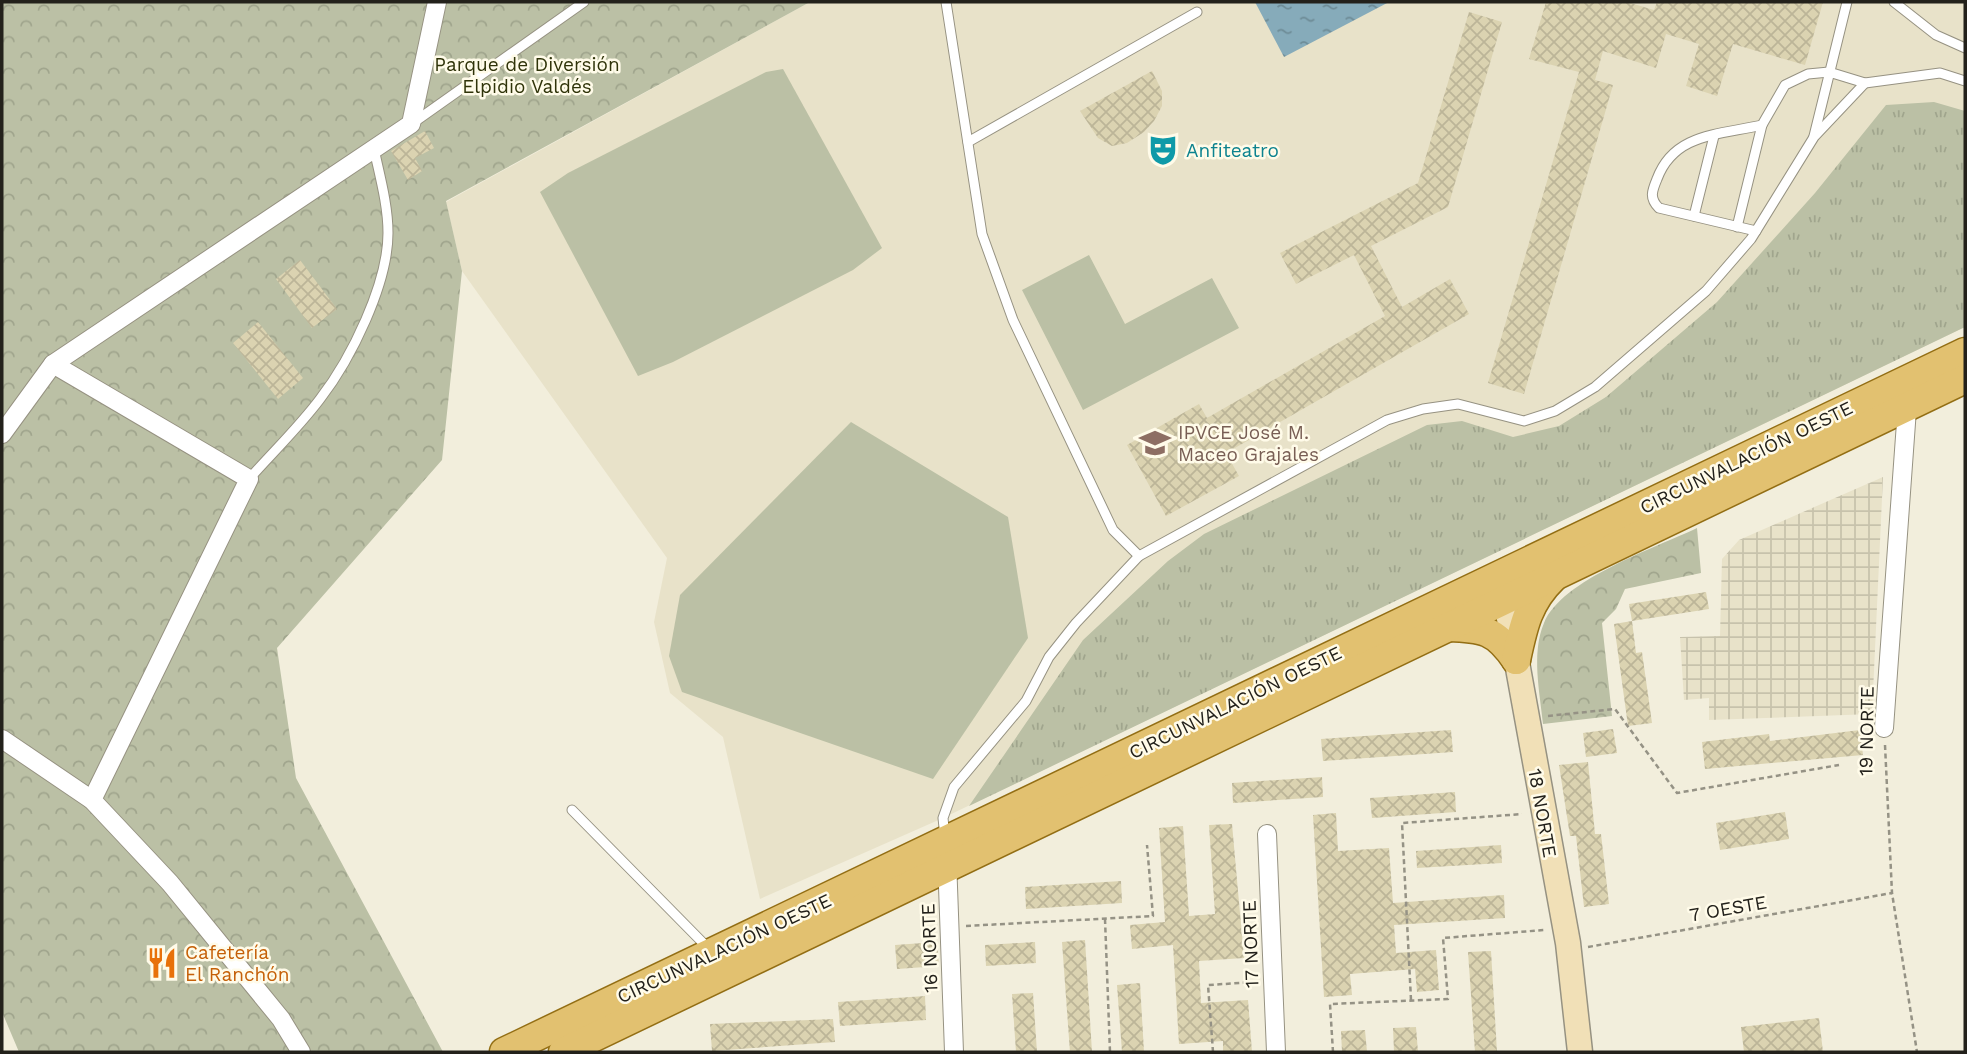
<svg xmlns="http://www.w3.org/2000/svg" width="1967" height="1054" font-family="'Work Sans',sans-serif">
  <style>
    .built { fill: #e8e2c9 }
    .industrial { fill: url(#industrial-grid) }
    .grass { fill: url(#grass-tufts) }
    .park { fill: url(#park-crowns) }
    .pitch { fill: #bbc0a5 }
    .water { fill: url(#water-ripples) }
    .building { fill: url(#building-cross-hatch) }
    .lines { fill: none; stroke-linecap: round; stroke-linejoin: round }
    .service-casing { stroke: #969282; stroke-width: 11 }
    .minor-casing { stroke: #969282; stroke-width: 20 }
    .secondary-casing { stroke: #969282; stroke-width: 27 }
    .primary-casing { stroke: #936e14; stroke-width: 31 }
    .path { stroke: #959285; stroke-width: 2.5; stroke-dasharray: 5 3.5; stroke-linecap: butt }
    .service { stroke: #fff; stroke-width: 9 }
    .minor { stroke: #fff; stroke-width: 18 }
    .secondary { stroke: #f1e0b7; stroke-width: 24 }
    .primary { stroke: #e2c170; stroke-width: 28 }
    .labels { text-anchor: middle; stroke-width: 5; stroke-linejoin: round; paint-order: stroke }
    .park-label { font-size: 19px; fill: #2f3309; stroke: #fffbe9 }
    .culture-label { font-size: 19px; fill: #0d838f; stroke: #fffbe9; text-anchor: start }
    .education-label { font-size: 19px; fill: #785e54; stroke: #fffbe9; text-anchor: start }
    .street-label { font-size: 19px; fill: #23211b; stroke: #fffbe9 }
    .food-label { font-size: 19px; fill: #c56008; stroke: #fffbe9; text-anchor: start }
  </style>
  <defs>
    <pattern id="industrial-grid" width="8" height="8" patternUnits="userSpaceOnUse" patternTransform="scale(1.75)"><rect width="8" height="8" fill="#e8e2c9"/><path d="M0 4h8M4 0v8" fill="none" stroke="#c7c2ac"/></pattern>
    <pattern id="grass-tufts" width="24" height="20" patternUnits="userSpaceOnUse" patternTransform="scale(1.75)"><rect width="24" height="20" fill="#bbc0a5"/><path d="M3 7l-1-3M5 7V3M7 7l1-3M15 17l-1-3M17 17v-4M19 17l1-3" fill="none" stroke="#a0a58d"/></pattern>
    <pattern id="park-crowns" width="20" height="18" patternUnits="userSpaceOnUse" patternTransform="scale(1.75)"><rect width="20" height="18" fill="#bbc0a5"/><path d="M2 6a3 3 0 1 1 6 0M12 15a3 3 0 1 1 6 0" fill="none" stroke="#a0a58d"/></pattern>
    <pattern id="water-ripples" width="26" height="14" patternUnits="userSpaceOnUse" patternTransform="scale(1.75)"><rect width="26" height="14" fill="#86abba"/><path d="M2 4q2-2 4 0t4 0M15 11q2-2 4 0t4 0" fill="none" stroke="#6d8b96"/></pattern>
    <pattern id="building-cross-hatch" width="8" height="8" patternUnits="userSpaceOnUse" patternTransform="scale(1.75)"><rect width="8" height="8" fill="#dbd3b1"/><path d="M0 0l8 8M0 8l8-8" fill="none" stroke="#bcb598"/></pattern>
  </defs>
  <rect width="100%" height="100%" fill="#f2eedc"/>
  <polygon class="built" points="810,2 1965,2 1965,327 943,818 760,899 723,737 670,693 654,622 667,558 462,271 446,202"/>
  <polygon class="industrial" points="1883,477 1872,714 1709,720 1709,698 1684,700 1680,637 1720,636 1722,559 1739,540"/>
  <polygon class="grass" points="1934,102 1965,111 1965,327 969,806 1083,640 1168,561 1204,534 1427,425 1462,421 1513,437 1559,426 1606,397 1717,302 1815,193 1886,105"/>
  <g class="park">
    <polygon points="2,2 810,2 446,201 462,271 442,460 277,648 296,778 443,1052 19,1052 2,1012"/>
    <path d="M1697,528L1701,573L1625,589L1616,609L1602,623L1612,716L1543,724C1540,693 1531,653 1544,623C1561,580 1655,548 1697,528Z"/>
  </g>
  <g class="pitch">
    <polygon points="783,69 882,248 853,270 673,362 638,376 540,192 568,173 766,72"/>
    <polygon points="1089,255 1125,324 1212,278 1239,328 1083,410 1022,290"/>
    <polygon points="851,422 1008,517 1028,638 933,779 682,692 669,656 680,595"/>
  </g>
  <polygon class="water" points="1255,2 1389,2 1284,57"/>
  <g class="building">
    <polygon points="1546,2 1627,2 1654,10 1657,2 1823,2 1805,65 1733,44 1717,96 1686,86 1699,44 1666,34 1656,68 1603,51 1595,80 1613,85 1524,394 1488,383 1579,72 1529,59"/>
    <polygon points="1469,12 1502,22 1448,207 1371,246 1402,307 1450,279 1469,314 1226,453 1239,476 1166,516 1127,445 1199,404 1207,418 1385,316 1354,255 1296,284 1280,253 1418,183"/>
    <polygon points="1152,71 1162,91 1162,106 1154,121 1144,132 1127,143 1112,146 1098,138 1080,111"/>
    <polygon points="425,131 434,148 415,158 422,171 408,180 391,151"/>
    <polygon points="300,260 337,309 312,328 276,279"/>
    <polygon points="258,322 303,378 278,399 233,343"/>
    <polygon points="1706,592 1709,609 1632,621 1629,604"/>
    <polygon points="1632,621 1636,653 1642,652 1652,723 1628,726 1614,624"/>
    <polygon points="1613,729 1617,753 1586,757 1583,733"/>
    <polygon points="1451,730 1453,752 1323,761 1321,739"/>
    <polygon points="1860,730 1863,755 1705,769 1702,742 1769,734 1770,741"/>
    <polygon points="1588,762 1595,834 1601,834 1609,904 1584,907 1576,836 1570,836 1559,765"/>
    <polygon points="1322,777 1323,797 1233,803 1232,783"/>
    <polygon points="1455,792 1456,812 1372,818 1370,798"/>
    <polygon points="1785,812 1789,839 1720,850 1716,823"/>
    <polygon points="1336,813 1338,851 1389,848 1393,903 1504,895 1505,918 1394,925 1396,953 1436,950 1439,990 1417,992 1415,969 1350,974 1352,995 1324,997 1313,815"/>
    <polygon points="1232,824 1244,958 1199,961 1201,1003 1248,1000 1252,1052 1223,1052 1223,1041 1179,1044 1173,945 1132,949 1130,925 1165,922 1159,828 1183,826 1189,916 1215,914 1209,825"/>
    <polygon points="1501,845 1502,863 1417,868 1416,851"/>
    <polygon points="1121,881 1122,903 1026,909 1025,887"/>
    <polygon points="1085,940 1092,1052 1070,1052 1062,942"/>
    <polygon points="937,942 939,966 897,969 895,945"/>
    <polygon points="1035,942 1036,963 986,966 985,945"/>
    <polygon points="1491,951 1497,1052 1475,1052 1468,952"/>
    <polygon points="1140,983 1144,1052 1122,1052 1117,985"/>
    <polygon points="1033,993 1037,1052 1016,1052 1012,994"/>
    <polygon points="925,996 926,1020 840,1026 838,1002"/>
    <polygon points="1819,1018 1823,1052 1744,1052 1741,1027"/>
    <polygon points="833,1019 835,1042 712,1051 710,1024"/>
    <polygon points="1416,1027 1418,1052 1394,1052 1393,1028"/>
    <polygon points="1365,1030 1367,1052 1342,1052 1341,1031"/>
  </g>
  <g class="lines">
    <defs>
      <g id="service">
        <polyline points="946,2 982,234 1013,320 1113,530 1139,556"/>
        <polyline points="1894,2 1936,35 1965,48"/>
        <polyline points="413,123 584,2"/>
        <polyline points="1814,136 1847,2"/>
        <polyline points="968,142 1197,12"/>
        <polyline points="1694,216 1714,136"/>
        <polyline points="1737,227 1762,125"/>
        <path d="M1756,231L1659,208C1649,198 1652,191 1657,179C1674,133 1719,135 1762,125L1785,85L1808,74L1829,72L1865,83L1940,73L1965,81"/>
        <path d="M249,479C273,452 299,427 320,399C351,359 388,284 388,233C388,205 380,177 374,149"/>
        <polyline points="572,810 709,949"/>
        <polyline points="945,837 943,818 954,787 1026,701 1049,657 1076,623 1139,556 1387,420 1423,409 1458,404 1524,421 1555,411 1595,387 1706,291 1751,239 1814,137 1865,83"/>
      </g>
      <g id="minor">
        <polyline points="53,364 249,479 92,800"/>
        <polyline points="2,434 53,364 411,124 437,2"/>
        <polyline points="1884,728 1907,409"/>
        <polyline points="2,739 92,800 170,883 281,1019 301,1052"/>
        <polyline points="1267,834 1276,1052"/>
        <polyline points="947,859 954,1052"/>
      </g>
      <polyline id="secondary" points="1502,580 1568,943 1580,1052"/>
      <g id="primary">
        <path d="M1448,627C1483,628 1496,630 1516,660"/>
        <path d="M1516,660C1523,627 1528,602 1553,578"/>
        <polyline points="504,1052 1965,352"/>
        <polyline points="563,1052 1965,379"/>
      </g>
    </defs>
    <use href="#service" class="service-casing"/>
    <use href="#minor" class="minor-casing"/>
    <use href="#secondary" class="secondary-casing"/>
    <use href="#primary" class="primary-casing"/>
    <g class="path">
      <polyline points="1548,716 1615,709 1677,793 1839,765"/>
      <polyline points="1885,745 1892,893 1917,1052"/>
      <polyline points="1105,919 1110,1052"/>
      <polyline points="966,926 1153,916 1147,845"/>
      <polyline points="1588,947 1892,893"/>
      <polyline points="1411,1000 1402,823 1522,814"/>
      <polyline points="1213,1052 1208,985 1256,982"/>
      <polyline points="1333,1052 1330,1004 1448,999 1443,938 1544,930"/>
    </g>
    <use href="#service" class="service"/>
    <use href="#minor" class="minor"/>
    <use href="#secondary" class="secondary"/>
    <use href="#primary" class="primary"/>
  </g>
  <defs>
    <symbol id="theatre-bare" viewBox="-9 -9 18 18"><path d="M-5-5.5Q0-4 5-5.5V0Q5 5 0 6Q-5 5-5 0ZM-3.3-2.5H-1v1.5H-3.3ZM1-2.5H3.3v1.5H1ZM-2.8 1Q0 5.5 2.8 1Z" fill="#0f9aa8" stroke="#fffbe9" stroke-width="2.5" paint-order="stroke"/></symbol>
    <symbol id="school-bare" viewBox="-9 -9 18 18"><path d="M0-5L7-2L0 1L-7-2ZM-4 1L0 2.5L4 1V4Q0 6-4 4Z" fill="#8d6e63" stroke="#fffbe9" stroke-width="2.5" paint-order="stroke"/></symbol>
    <symbol id="restaurant-bare" viewBox="-9 -9 18 18"><path d="M-5-6h1v4h1v-4h1v4h1v-4h1v5L-1.5 .5V6h-2V.5L-5-1ZM5-6V6H3V1.5H1.5Q1.5-4 5-6Z" fill="#e8710a" stroke="#fffbe9" stroke-width="2.5" paint-order="stroke"/></symbol>
  </defs>
  <g fill-rule="evenodd">
    <use href="#theatre-bare" x="1141" y="128" width="44" height="44"/>
    <use href="#school-bare" x="1133" y="421" width="44" height="44"/>
    <use href="#restaurant-bare" x="140" y="941" width="44" height="44"/>
  </g>
  <g class="labels">
    <g class="park-label">
      <text x="527" y="71">Parque de Diversión<tspan x="527" dy="22">Elpidio Valdés</tspan></text>
    </g>
    <g class="culture-label">
      <text x="1186" y="157">Anfiteatro</text>
    </g>
    <g class="education-label">
      <text x="1178" y="439">IPVCE José M.<tspan x="1178" dy="22">Maceo Grajales</tspan></text>
    </g>
    <g class="street-label">
      <text transform="translate(1746 457) rotate(-26)" y="7">CIRCUNVALACIÓN OESTE</text>
      <text transform="translate(1235 702) rotate(-26)" y="7">CIRCUNVALACIÓN OESTE</text>
      <text transform="translate(1866 731) rotate(-89)" y="7">19 NORTE</text>
      <text transform="translate(1543 813) rotate(80)" y="7">18 NORTE</text>
      <text transform="translate(1728 908) rotate(-10)" y="7">7 OESTE</text>
      <text transform="translate(1250 944) rotate(-92)" y="7">17 NORTE</text>
      <text transform="translate(724 948) rotate(-25)" y="7">CIRCUNVALACIÓN OESTE</text>
      <text transform="translate(929 948) rotate(-92)" y="7">16 NORTE</text>
    </g>
    <g class="food-label">
      <text x="185" y="959">Cafetería<tspan x="185" dy="22">El Ranchón</tspan></text>
    </g>
  </g>
  <rect width="1967" height="1054" fill="none" stroke="#23211b" stroke-width="7"/>
</svg>
